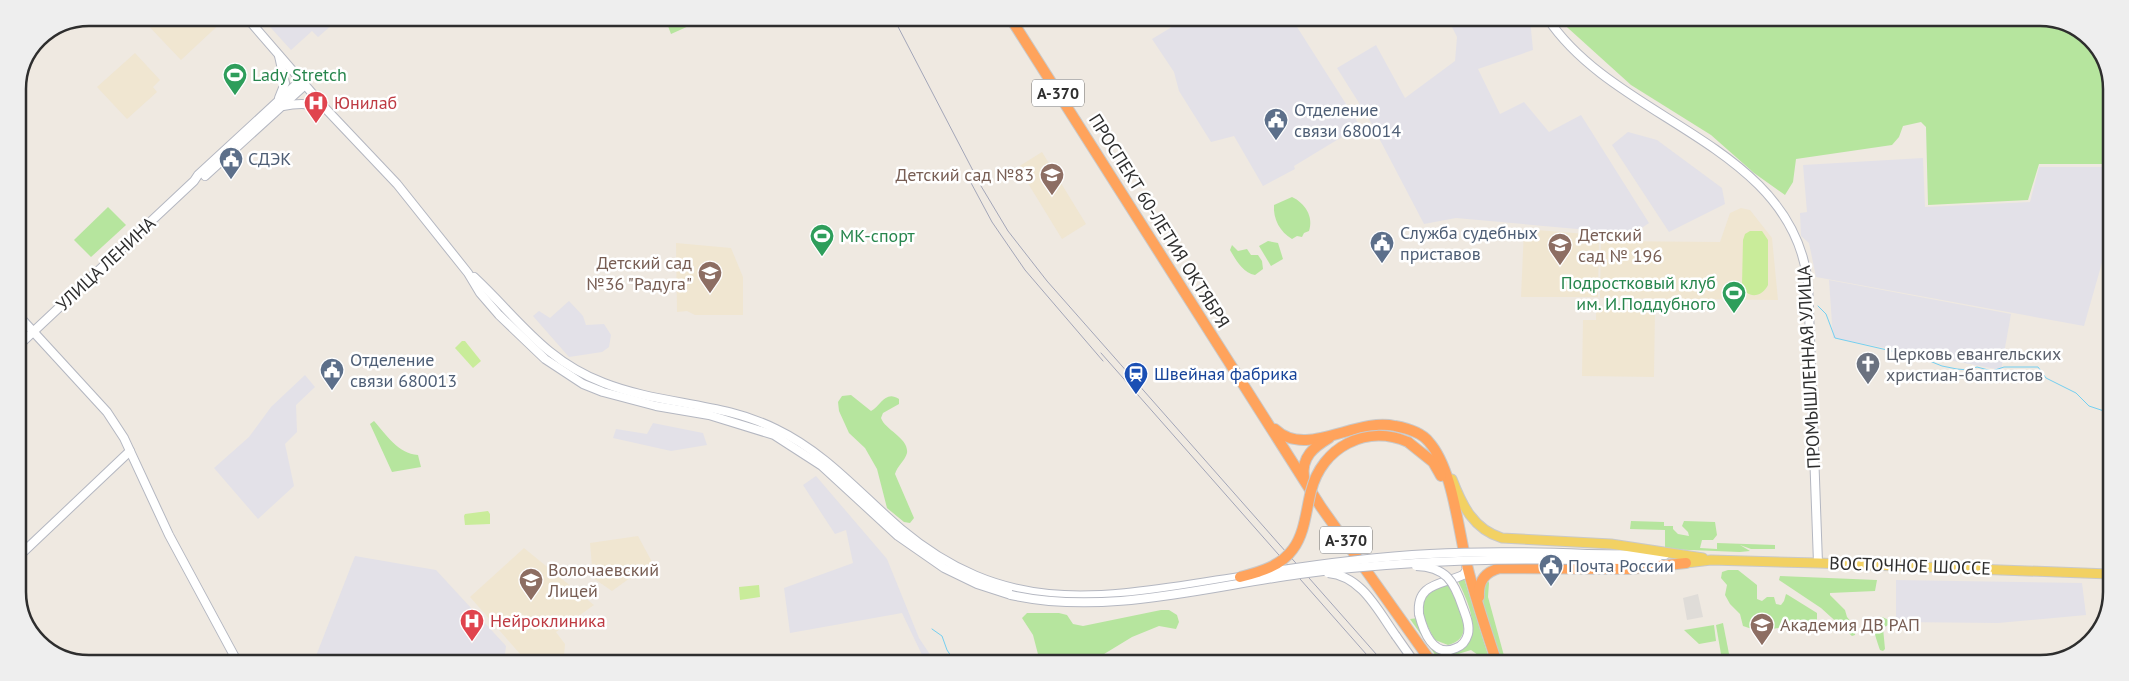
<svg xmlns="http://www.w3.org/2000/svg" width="2129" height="681" font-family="'PT Sans',sans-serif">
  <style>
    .industrial { fill: #e3e1e8 }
    .education { fill: #f0e6d1 }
    .green { fill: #b6e59e }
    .pitch { fill: #c9ec9a }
    .plaza { fill: #dfdcd8 }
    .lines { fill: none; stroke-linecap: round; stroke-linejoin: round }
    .stream { stroke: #75cff0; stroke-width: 1 }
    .secondary-casing { stroke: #b4b7c1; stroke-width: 10 }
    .primary-casing { stroke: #c9c9c9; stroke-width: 11 }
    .highway-casing { stroke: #c9c9c9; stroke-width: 12 }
    .secondary { stroke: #fff; stroke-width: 8 }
    .primary { stroke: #f2d163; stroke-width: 9 }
    .highway { stroke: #ffa35c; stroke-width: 10 }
    .rail { stroke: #a3a6b8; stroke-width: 1 }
    .secondary-bridge-casing { stroke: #b4b7c1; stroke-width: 10; stroke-linecap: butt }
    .highway-bridge-casing { stroke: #c9c9c9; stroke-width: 12; stroke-linecap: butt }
    .secondary-bridge { stroke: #fff; stroke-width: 8 }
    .highway-bridge { stroke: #ffa35c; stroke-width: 10 }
    .labels { text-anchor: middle; stroke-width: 5; stroke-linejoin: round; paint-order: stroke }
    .shield { fill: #fff; stroke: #6d6d6d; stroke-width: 1 }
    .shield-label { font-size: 16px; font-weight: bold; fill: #2e2e2e }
    .leisure-label { font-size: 18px; fill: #27864d; stroke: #fff; text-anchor: start }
    .health-label { font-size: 18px; fill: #be3a42; stroke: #fff; text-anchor: start }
    .service-label { font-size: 18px; fill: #4e5e75; stroke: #fff; text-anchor: start }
    .education-label { font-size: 18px; fill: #785e54; stroke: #fff; text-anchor: start }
    .street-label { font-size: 18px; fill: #2e2e2e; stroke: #fff }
    .worship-label { font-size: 18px; fill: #5b616d; stroke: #fff; text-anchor: start }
    .transit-label { font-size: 18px; fill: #164399; stroke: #fff; text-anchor: start }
    .rim { fill: none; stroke: #2e2e2e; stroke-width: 2.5 }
  </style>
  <rect width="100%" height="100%" fill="#efe9e1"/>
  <g class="industrial">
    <polygon points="262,18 340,18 318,37 312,31 291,50"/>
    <polygon points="1185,19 1292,19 1360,126 1294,166 1295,169 1263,186 1234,136 1211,142 1179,91 1174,72 1152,39"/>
    <polygon points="1448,19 1530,19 1533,50 1478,69 1500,114 1524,102 1549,132 1581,115 1649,223 1633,234 1456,218 1424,224 1369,119 1337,68 1376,45 1405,98 1455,61 1457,37"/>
    <polygon points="1628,132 1657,140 1722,188 1725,204 1669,232 1612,145"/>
    <polygon points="1923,158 1925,207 2030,202 2039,167 2111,167 2111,231 2084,326 1816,277 1809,243 1801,236 1800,213 1807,212 1803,165"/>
    <polygon points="1829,280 2011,314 2001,370 1833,338"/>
    <polygon points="569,301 583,316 586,325 604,324 611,335 609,347 602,352 569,357 533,316 539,311 550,318"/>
    <polygon points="305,375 315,387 296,405 297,432 285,444 294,486 258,519 214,468 249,437 271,407"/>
    <polygon points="653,423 703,433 707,445 671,451 613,438 616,429 647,434"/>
    <polygon points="816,476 887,559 919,638 935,662 926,662 923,657 902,613 790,633 784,588 853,563 846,530 835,534 803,485"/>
    <polygon points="355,556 436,570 506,646 505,654 484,662 314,661"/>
    <polygon points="1896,580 2082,583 2086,615 1998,623 1896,622"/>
  </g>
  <g class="education">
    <polygon points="141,18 226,18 181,60"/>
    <polygon points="135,53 160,80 153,87 157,92 127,119 97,87"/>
    <polygon points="1042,152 1086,224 1062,239 1018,167"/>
    <polygon points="1741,208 1750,210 1772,238 1778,300 1600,298 1601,241 1720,242 1730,213"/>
    <polygon points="1524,229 1599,235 1598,297 1521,297"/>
    <polygon points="676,243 731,248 743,277 743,315 695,315 687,311 677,312"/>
    <polygon points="1596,308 1655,309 1654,377 1582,376 1583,320 1596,320"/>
    <polygon points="638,536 652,562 612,591 593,578 590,543"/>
    <polygon points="524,548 594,605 556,632 565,644 564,656 521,655 470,597"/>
  </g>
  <g class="green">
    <polygon points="665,18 688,18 691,25 671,34"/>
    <polygon points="1558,19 2059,20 2094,42 2111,84 2111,164 2039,164 2028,200 1928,205 1926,127 1921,122 1903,126 1899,137 1892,145 1796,159 1793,182 1785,195 1754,173 1711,135 1631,85"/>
    <path d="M1292,197C1305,203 1314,217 1309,231L1304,233L1302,237L1297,236L1292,239C1280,232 1273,219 1274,205Z"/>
    <polygon points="108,207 126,225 91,257 74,240"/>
    <polygon points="1268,241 1278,243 1283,259 1271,266 1259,246"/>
    <path d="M1232,245L1238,251L1247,249L1251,255H1258L1262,261L1263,269L1255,275C1243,273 1236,260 1230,250Z"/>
    <path d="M851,395L871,411C881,406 885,390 899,399V404L883,413L881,418C885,430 909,438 907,453C905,461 897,466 895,474L914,518L910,523L904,522L887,508L877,469L865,448L849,433L839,411L838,402L842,396Z"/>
    <path d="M374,421C386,434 398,454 418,455L421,467L392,472L370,424Z"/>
    <polygon points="1631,521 1664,522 1664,526 1673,526 1673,529 1678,534 1689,536 1688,532 1682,526 1684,521 1715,522 1717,535 1713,540 1702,540 1700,548 1717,549 1717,543 1775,545 1775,549 1751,549 1740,545 1750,551 1740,552 1665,549 1665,530 1630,529"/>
    <polygon points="1728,570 1738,570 1757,585 1757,599 1762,601 1767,597 1774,597 1776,604 1781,605 1784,601 1786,594 1788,595 1817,613 1817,620 1806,626 1799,622 1791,626 1758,631 1743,626 1740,614 1730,604 1725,595 1727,585 1721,578 1722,572"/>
    <polygon points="1780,576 1877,580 1875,591 1830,593 1830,595 1845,610 1847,617 1856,628 1855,635 1852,636 1821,608 1779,580"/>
    <path d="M1464,578L1488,655H1478L1471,650L1455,655L1453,663H1441L1410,619L1418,618L1435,650L1465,646C1481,628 1467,600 1458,581Z"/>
    <polygon points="1487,578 1489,583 1488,597 1506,663 1502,663 1484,606 1482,597"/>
    <path d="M1450,583C1457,602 1479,638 1448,645L1435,640C1428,628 1417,608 1425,595C1430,588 1443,586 1450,583Z"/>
    <polygon points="1161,610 1169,610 1177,615 1179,622 1176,629 1159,626 1132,637 1091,662 1040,662 1033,635 1022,618 1027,613 1059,613 1067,615 1073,624 1083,626"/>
    <path d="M1882,617L1889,620L1888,625L1883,628L1885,649L1883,651L1880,650C1877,639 1868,623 1882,617Z"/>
    <polygon points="1723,623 1730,659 1722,660 1716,625"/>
    <polygon points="1714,625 1716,641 1699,644 1684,630"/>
  </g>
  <g class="pitch">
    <path d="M1750,231H1762L1768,240V285C1762,298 1746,299 1742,285L1743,240L1745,234Z"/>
    <polygon points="462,341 465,341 481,361 473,368 455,348"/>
    <polygon points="488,511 490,514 490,524 465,525 464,516 465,514"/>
    <polygon points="759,585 760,597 740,600 739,587"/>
  </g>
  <polygon class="plaza" points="1698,594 1703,617 1687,620 1683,598"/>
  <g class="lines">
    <g class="stream">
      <polyline points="1818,306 1826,314 1835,338 1922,358 1942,366 1957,369 1968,370 1977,367 1992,371 2004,367 2038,367 2046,378 2076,393 2089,406 2110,413"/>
      <polyline points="932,629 942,636 947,650 955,662"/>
    </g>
    <defs>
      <g id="secondary">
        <polyline points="247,18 325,108 397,184 468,273 480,293 499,315 545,359 583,384 603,392 656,406 709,415 774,435 822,466 898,536 944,568 977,584 1011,595"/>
        <path d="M1548,19C1617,122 1792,144 1808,283L1818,563"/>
        <polyline points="279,56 285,83 279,98"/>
        <path d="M283,106C298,103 309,103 323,107"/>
        <polyline points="205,176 305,85"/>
        <path d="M474,277C518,318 544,360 604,383C660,405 722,402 776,429C826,453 860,494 901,529C1012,622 1110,596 1240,577"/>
        <polyline points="18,315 107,412 124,438 169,535 237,661"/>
        <polyline points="18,346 194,181 198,175 301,80"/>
        <polyline points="1587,554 1665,555"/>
        <polyline points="18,557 130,451"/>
        <polyline points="1587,560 1658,562"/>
        <path d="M1419,614C1416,583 1441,585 1463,575L1467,570L1466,565"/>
        <polyline points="1396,636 1415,663"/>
      </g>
      <g id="primary">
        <path d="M1452,479C1462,505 1473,529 1502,538L1611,544L1703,558"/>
        <polyline points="1686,563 1711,560 1818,563 2109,574"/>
      </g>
      <g id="highway">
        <polyline points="1011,19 1321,507 1432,663"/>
        <path d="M1275,429C1306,459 1356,417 1395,426C1406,428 1422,433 1429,442C1453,469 1458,530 1467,565C1475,598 1486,630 1497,663"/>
        <polyline points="1408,442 1433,462 1441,476"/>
        <path d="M1304,477C1301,457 1314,447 1329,438"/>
        <path d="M1479,597C1478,581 1485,572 1500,568L1630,569L1686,563"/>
      </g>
    </defs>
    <use href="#secondary" class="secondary-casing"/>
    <use href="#primary" class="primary-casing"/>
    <use href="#highway" class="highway-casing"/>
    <use href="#secondary" class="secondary"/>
    <use href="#primary" class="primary"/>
    <use href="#highway" class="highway"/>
    <g class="rail">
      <polyline points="894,19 981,186 1008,231 1047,281 1384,663"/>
      <polyline points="970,181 992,222 1025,270 1103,361"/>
      <polyline points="1101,353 1374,663"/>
    </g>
    <defs>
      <g id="secondary-bridge">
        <path d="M1416,566C1446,567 1454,581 1463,608C1466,616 1470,625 1468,634C1466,641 1462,646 1456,648C1433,659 1423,630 1419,614"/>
        <path d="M1263,573C1319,564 1374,557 1430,554C1483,551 1535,552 1587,554"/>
        <path d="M1328,573C1362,576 1378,611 1396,636"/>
        <path d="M1011,595C1106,616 1205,587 1300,574C1396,561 1490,558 1587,560"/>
      </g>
      <path id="highway-bridge" d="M1240,577C1260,572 1281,566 1293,549C1305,533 1306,510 1311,491C1322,447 1366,424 1408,442"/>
    </defs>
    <use href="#secondary-bridge" class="secondary-bridge-casing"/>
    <use href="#highway-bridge" class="highway-bridge-casing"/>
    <use href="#secondary-bridge" class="secondary-bridge"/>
    <use href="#highway-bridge" class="highway-bridge"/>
  </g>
  <defs>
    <symbol id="stadium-pin" viewBox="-11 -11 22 30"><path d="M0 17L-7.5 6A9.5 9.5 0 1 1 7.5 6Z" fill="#2e9e5b" stroke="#fff"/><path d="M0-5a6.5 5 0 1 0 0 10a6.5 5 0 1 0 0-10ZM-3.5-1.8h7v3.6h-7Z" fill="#fff"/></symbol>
    <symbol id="hospital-pin" viewBox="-11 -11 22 30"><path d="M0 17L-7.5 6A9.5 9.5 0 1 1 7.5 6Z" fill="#e0444e" stroke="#fff"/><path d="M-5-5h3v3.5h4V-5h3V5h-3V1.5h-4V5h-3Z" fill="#fff"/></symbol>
    <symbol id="civic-pin" viewBox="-11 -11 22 30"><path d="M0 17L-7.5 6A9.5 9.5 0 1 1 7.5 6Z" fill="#5c6f8a" stroke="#fff"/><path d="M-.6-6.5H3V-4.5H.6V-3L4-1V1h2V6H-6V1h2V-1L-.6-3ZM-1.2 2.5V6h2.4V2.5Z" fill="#fff"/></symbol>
    <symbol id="school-pin" viewBox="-11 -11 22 30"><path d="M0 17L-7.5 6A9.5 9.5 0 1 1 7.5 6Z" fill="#8d6e63" stroke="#fff"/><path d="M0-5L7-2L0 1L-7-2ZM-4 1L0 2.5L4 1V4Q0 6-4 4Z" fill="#fff"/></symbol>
    <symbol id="church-pin" viewBox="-11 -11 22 30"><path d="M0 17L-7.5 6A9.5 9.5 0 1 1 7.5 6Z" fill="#6b7280" stroke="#fff"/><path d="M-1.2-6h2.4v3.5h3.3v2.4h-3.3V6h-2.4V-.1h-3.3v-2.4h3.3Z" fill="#fff"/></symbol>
    <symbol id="station-pin" viewBox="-11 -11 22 30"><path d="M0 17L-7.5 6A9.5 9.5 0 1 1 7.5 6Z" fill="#1a4fb4" stroke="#fff"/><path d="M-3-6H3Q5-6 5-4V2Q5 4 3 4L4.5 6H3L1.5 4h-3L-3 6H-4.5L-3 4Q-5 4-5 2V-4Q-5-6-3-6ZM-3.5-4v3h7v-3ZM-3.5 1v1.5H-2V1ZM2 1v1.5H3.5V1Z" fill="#fff"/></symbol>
    <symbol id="university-pin" viewBox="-11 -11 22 30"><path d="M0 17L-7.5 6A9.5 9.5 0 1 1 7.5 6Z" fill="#8d6e63" stroke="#fff"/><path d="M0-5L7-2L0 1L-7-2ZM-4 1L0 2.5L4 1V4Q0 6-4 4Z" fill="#fff"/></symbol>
  </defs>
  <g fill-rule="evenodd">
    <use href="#stadium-pin" x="221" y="61" width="28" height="38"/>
    <use href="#hospital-pin" x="302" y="89" width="28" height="38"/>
    <use href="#civic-pin" x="1262" y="106" width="28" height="38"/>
    <use href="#civic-pin" x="217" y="145" width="28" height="38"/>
    <use href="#school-pin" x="1038" y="161" width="28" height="38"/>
    <use href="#stadium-pin" x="808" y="222" width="28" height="38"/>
    <use href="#civic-pin" x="1368" y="229" width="28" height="38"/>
    <use href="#school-pin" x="1546" y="231" width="28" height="38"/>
    <use href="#school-pin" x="696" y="259" width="28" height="38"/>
    <use href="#stadium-pin" x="1720" y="279" width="28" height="38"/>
    <use href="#church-pin" x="1854" y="350" width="28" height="38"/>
    <use href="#civic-pin" x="318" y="356" width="28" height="38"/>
    <use href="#station-pin" x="1122" y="360" width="28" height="38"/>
    <use href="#civic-pin" x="1537" y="552" width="28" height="38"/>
    <use href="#school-pin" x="517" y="566" width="28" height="38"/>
    <use href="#hospital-pin" x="458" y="607" width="28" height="38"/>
    <use href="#university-pin" x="1748" y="611" width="28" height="38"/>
  </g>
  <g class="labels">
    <g class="shield">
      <rect x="1032" y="79.5" width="52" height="27" rx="4"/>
      <rect x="1320" y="526.5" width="52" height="27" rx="4"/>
    </g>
    <g class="shield-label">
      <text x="1058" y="99">А-370</text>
      <text x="1346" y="546">А-370</text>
    </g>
    <g class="leisure-label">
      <text x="252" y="81">Lady Stretch</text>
      <text x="840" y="242">МК-спорт</text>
      <text x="1716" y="289" text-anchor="end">Подростковый клуб<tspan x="1716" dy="21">им. И.Поддубного</tspan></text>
    </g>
    <g class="health-label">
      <text x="334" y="109">Юнилаб</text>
      <text x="490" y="627">Нейроклиника</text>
    </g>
    <g class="service-label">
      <text x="1294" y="116">Отделение<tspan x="1294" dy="21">связи 680014</tspan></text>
      <text x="248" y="165">СДЭК</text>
      <text x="1400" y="239">Служба судебных<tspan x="1400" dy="21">приставов</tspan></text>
      <text x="350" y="366">Отделение<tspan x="350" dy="21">связи 680013</tspan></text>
      <text x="1568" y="572">Почта России</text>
    </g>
    <g class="education-label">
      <text x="1034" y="181" text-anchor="end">Детский сад №83</text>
      <text x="1578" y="241">Детский<tspan x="1578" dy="21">сад № 196</tspan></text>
      <text x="692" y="269" text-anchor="end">Детский сад<tspan x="692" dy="21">№36 "Радуга"</tspan></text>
      <text x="548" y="576">Волочаевский<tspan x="548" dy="21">Лицей</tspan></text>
      <text x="1780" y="631">Академия ДВ РАП</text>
    </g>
    <g class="street-label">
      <text transform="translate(1159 221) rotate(58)" y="6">ПРОСПЕКТ 60-ЛЕТИЯ ОКТЯБРЯ</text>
      <text transform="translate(106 264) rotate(-43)" y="6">УЛИЦА ЛЕНИНА</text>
      <text transform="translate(1809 367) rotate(-93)" y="6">ПРОМЫШЛЕННАЯ УЛИЦА</text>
      <text transform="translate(1910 566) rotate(2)" y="6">ВОСТОЧНОЕ ШОССЕ</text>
    </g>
    <g class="worship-label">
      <text x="1886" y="360">Церковь евангельских<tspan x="1886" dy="21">христиан-баптистов</tspan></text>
    </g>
    <g class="transit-label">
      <text x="1154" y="380">Швейная фабрика</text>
    </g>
  </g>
  <path d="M0 0H2129V681H0ZM89 26H2040A63 63 0 0 1 2103 89V592A63 63 0 0 1 2040 655H89A63 63 0 0 1 26 592V89A63 63 0 0 1 89 26Z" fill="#eee" fill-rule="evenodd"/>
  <path class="rim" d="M89 26H2040A63 63 0 0 1 2103 89V592A63 63 0 0 1 2040 655H89A63 63 0 0 1 26 592V89A63 63 0 0 1 89 26Z"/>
</svg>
